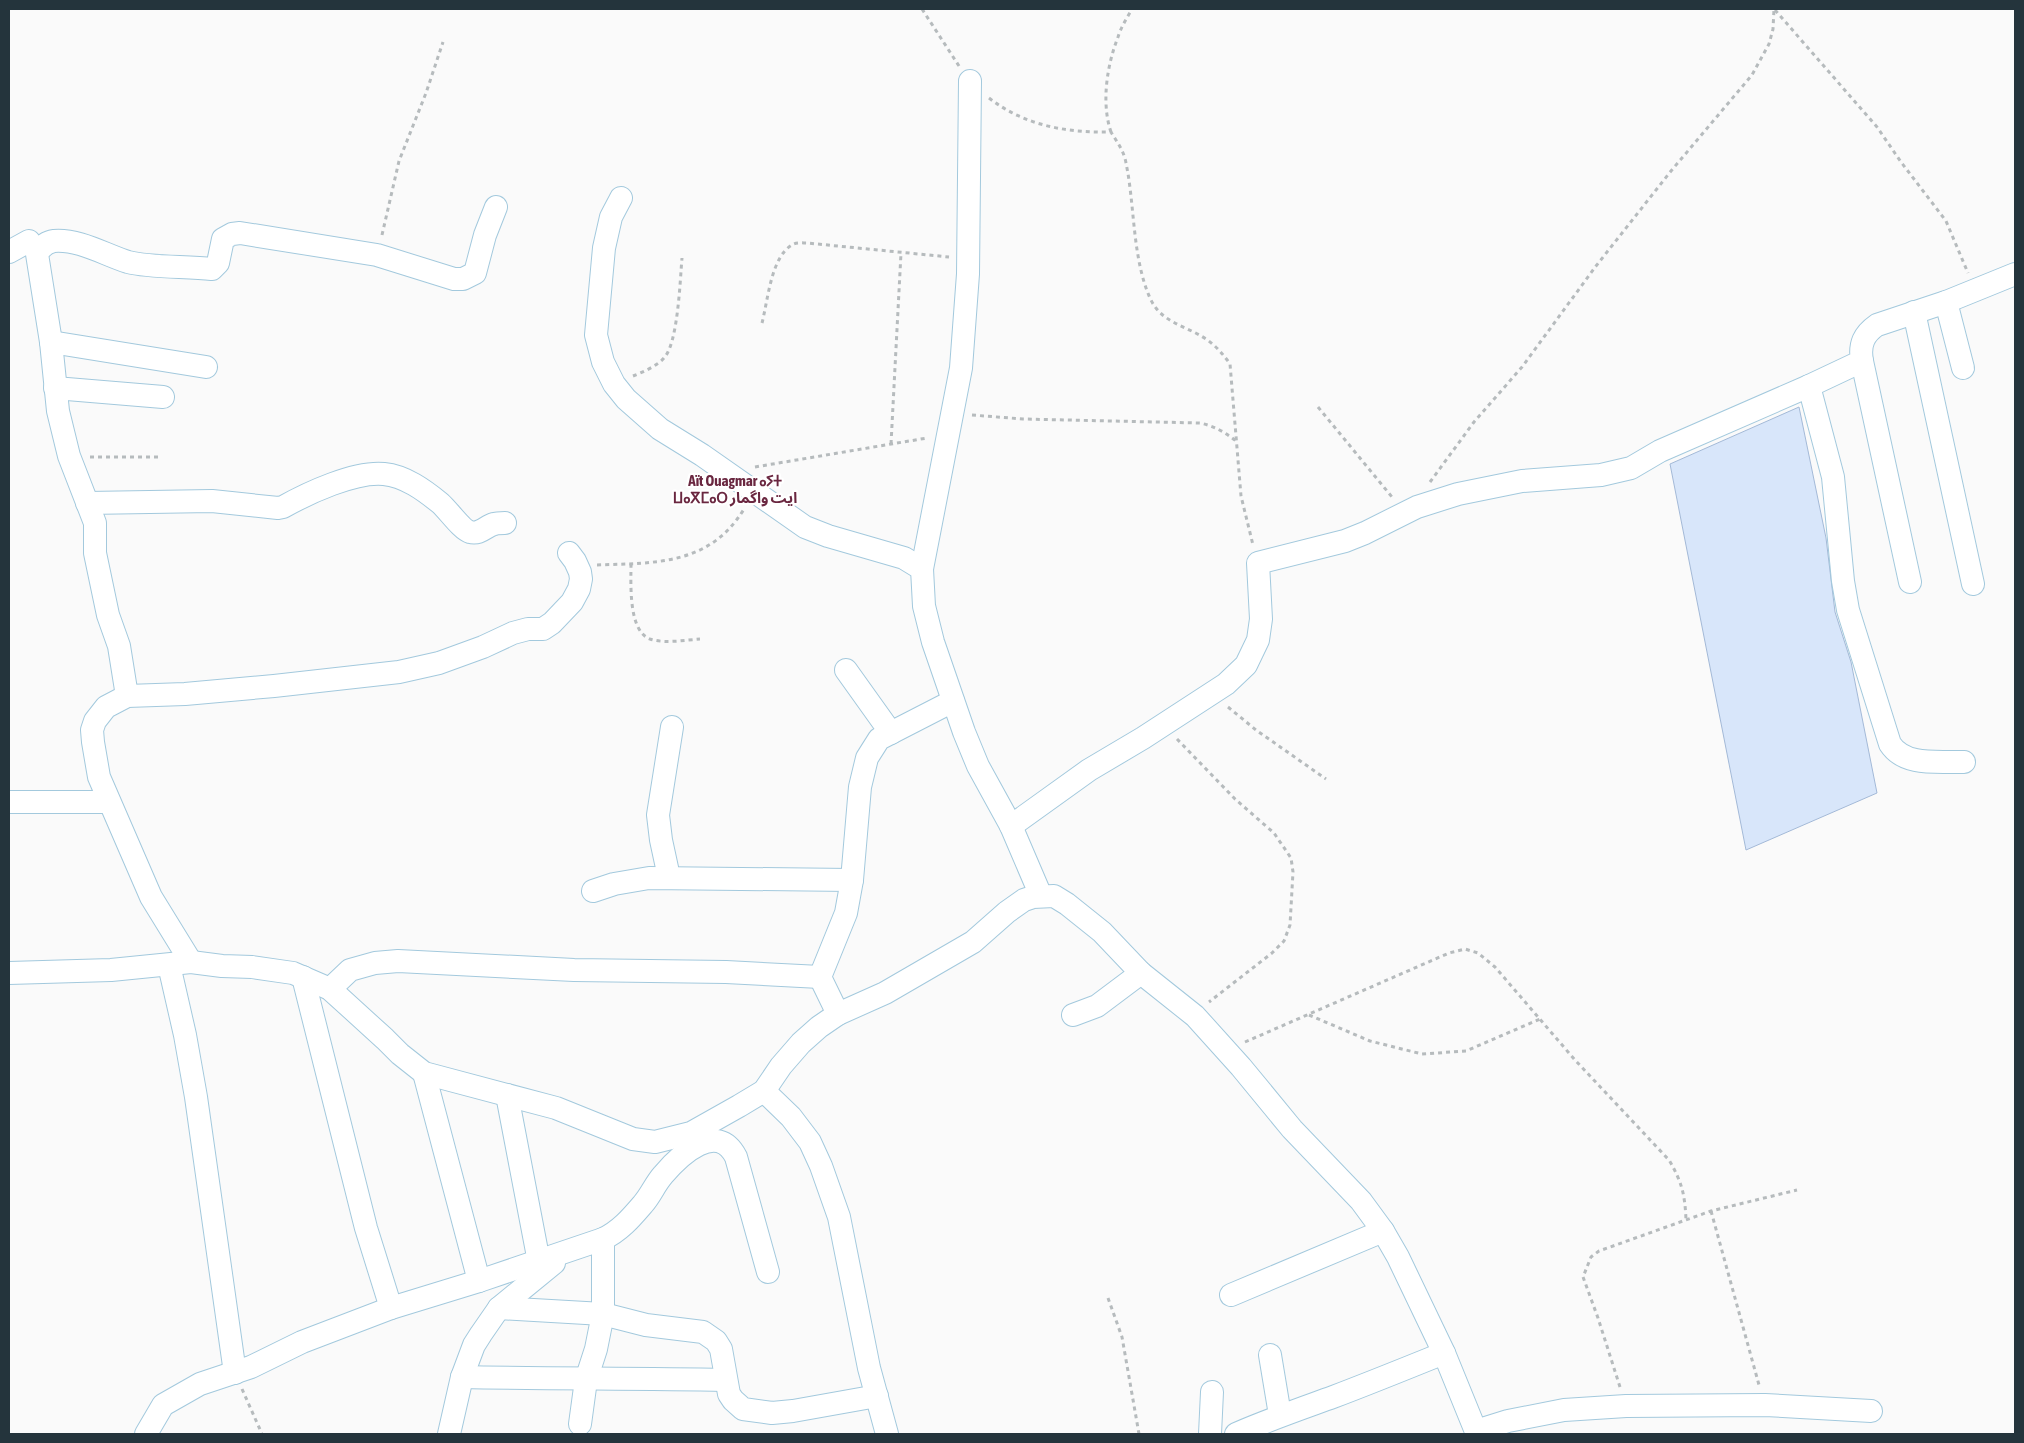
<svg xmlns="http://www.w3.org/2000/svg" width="2024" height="1443" font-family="'Asap Condensed','Noto Sans Arabic','Noto Sans Tifinagh',sans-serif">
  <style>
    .building { fill: #d8e6fa; stroke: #a3b9d7 }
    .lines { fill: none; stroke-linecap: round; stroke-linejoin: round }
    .minor-casing { stroke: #a3c9dd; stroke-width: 24 }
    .path { stroke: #b6bbbd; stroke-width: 3; stroke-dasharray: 4 4; stroke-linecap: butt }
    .minor { stroke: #fff; stroke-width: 22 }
    .labels { text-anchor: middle; stroke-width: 4.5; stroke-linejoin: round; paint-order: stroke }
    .quarter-label { font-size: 15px; font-weight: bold; fill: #6a2740; stroke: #fff }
  </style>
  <rect width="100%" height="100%" fill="#fafafa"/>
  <polygon class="building" points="1799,407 1826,538 1835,612 1851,662 1877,793 1746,850 1670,464"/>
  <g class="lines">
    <defs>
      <g id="minor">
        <polyline points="621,198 611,217 604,248 596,335 603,362 614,384 626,399 660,429 702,455 805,527 828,536 904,558 922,569 924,606 933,642 964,732 978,766 1011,826 1041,896"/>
        <polyline points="9,252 29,241"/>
        <polyline points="1946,302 1963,368"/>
        <polyline points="1914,312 1973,584"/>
        <polyline points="51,342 206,367"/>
        <polyline points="1862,361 1910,582"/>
        <path d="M1809,386L1833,477L1843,581L1848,610L1890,744C1905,767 1939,761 1964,762"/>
        <polyline points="55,388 163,397"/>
        <path d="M87,503L212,501L278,508L283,507C308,493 355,471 384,474C405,476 424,490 440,503C448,510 462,530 470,532C480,535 486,526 494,524C497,523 502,523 505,523"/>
        <polyline points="922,569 961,368 968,274 970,81"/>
        <polyline points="846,670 891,733"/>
        <path d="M127,696L119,646L108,615L95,553V523L69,456L58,411L51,342L37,254C41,247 46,242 54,241C80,239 105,255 128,262C151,268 187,266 212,269L218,263L223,239L232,234L240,233L377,255L454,279H463L475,273L485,235L496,207"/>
        <polyline points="9,802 109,802"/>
        <path d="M1011,826L1089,770L1143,738L1226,684L1246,665L1258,640L1261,619L1258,563L1345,541L1365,533L1417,507L1458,494L1522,481L1601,475L1631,468L1660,451L1809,386L1862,361C1859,344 1864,334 1877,325L1946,302L2015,274"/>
        <polyline points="669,877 661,840 658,815 672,727"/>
        <polyline points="593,891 614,884 649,878 852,880"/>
        <polyline points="191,962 151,897 99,777 93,742 92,730 95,721 106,707 127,696 185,694 274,686 399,672 439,663 483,647 513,633 528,629 543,629 552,623 572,602 579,589 581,579 580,572 575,561 569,553"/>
        <polyline points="169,965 185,1035 196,1097 235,1373"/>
        <polyline points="9,973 111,970 191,962 222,966 252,967 293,973 330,989 385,1039 400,1054 424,1073 556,1108 633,1139 655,1142 691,1133 739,1106 764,1091 781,1066 801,1043 819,1027 838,1014 885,993 973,942 1007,912 1024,900 1033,897 1054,896 1067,904 1102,932 1141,973 1195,1016 1241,1067 1292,1129 1361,1201 1383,1231 1398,1257 1444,1353 1477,1434"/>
        <polyline points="303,977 366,1228 391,1308"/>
        <polyline points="330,989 350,970 375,963 398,961 574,970 726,972 820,977"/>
        <polyline points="838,1014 820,977 846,913 852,880 860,787 867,758 879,739 953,701"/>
        <polyline points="1073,1015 1097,1006 1141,973"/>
        <polyline points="424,1073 479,1281"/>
        <polyline points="764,1091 791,1117 810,1142 821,1166 839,1217 869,1368 887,1434"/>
        <polyline points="507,1095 539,1262"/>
        <polyline points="1231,1295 1383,1231"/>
        <polyline points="499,1308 603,1314 646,1325 703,1332 716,1341 721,1349 729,1394 733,1400 743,1409 772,1413 793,1411 877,1396"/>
        <polyline points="1270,1355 1280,1415"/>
        <path d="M462,1377C550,1379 638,1378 725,1380"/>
        <polyline points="580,1424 586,1380 596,1349 603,1314 603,1239"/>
        <polyline points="1476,1431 1508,1421 1564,1410 1626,1406 1765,1405 1871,1411"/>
        <path d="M146,1434L163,1405L200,1384L251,1367L302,1342L391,1308L479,1281L603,1239C620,1231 631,1218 643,1204C651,1195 655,1184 663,1175C680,1155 717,1120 736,1157L768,1272"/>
        <polyline points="449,1434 462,1377 474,1345 481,1334 499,1308 554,1263"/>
        <polyline points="1210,1434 1212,1392"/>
        <path d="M1236,1434C1268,1420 1300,1409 1333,1397C1370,1383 1407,1368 1444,1353"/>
      </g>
    </defs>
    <use href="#minor" class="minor-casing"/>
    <g class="path">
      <polyline points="922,9 959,66"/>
      <polyline points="1775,10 1877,127 1901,162 1946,221 1968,273"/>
      <path d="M989,98C1025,126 1068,133 1111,132C1117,142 1124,151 1126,163C1135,206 1132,257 1150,298C1161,323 1185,325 1206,339C1216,346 1223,354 1230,364L1241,496L1253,545"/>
      <path d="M1111,132C1101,103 1107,65 1118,37C1121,27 1127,18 1132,9"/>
      <polyline points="382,235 399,161 426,93 443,42"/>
      <path d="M762,323C768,300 771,257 792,245C796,242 802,243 807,243L949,257"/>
      <path d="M633,376C643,372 657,366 664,358C678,343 680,281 682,258"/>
      <polyline points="1318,407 1392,497"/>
      <path d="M972,415L1023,419L1200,423C1214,426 1225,432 1236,441"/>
      <polyline points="891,444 901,253"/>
      <polyline points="90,457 162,457"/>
      <polyline points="755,467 927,438"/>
      <polyline points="1430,482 1474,422 1522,367 1596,266 1671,171 1752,75 1769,44 1773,29 1774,9"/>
      <path d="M631,564C631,583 628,631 650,639C665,644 685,640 700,639"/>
      <path d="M597,565C656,563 710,565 744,509"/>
      <polyline points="1228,707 1256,730 1326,779"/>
      <polyline points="1177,739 1235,799 1274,833 1291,858 1293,872 1290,925 1284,941 1272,953 1209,1002"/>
      <polyline points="1309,1015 1370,1041 1422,1054 1466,1051 1540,1019"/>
      <path d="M1245,1042L1449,953L1465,949L1478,953L1495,967L1575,1060L1669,1160C1682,1182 1685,1195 1686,1220"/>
      <polyline points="1711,1211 1759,1385"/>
      <polyline points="1108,1298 1122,1337 1139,1434"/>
      <polyline points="1620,1387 1598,1318 1583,1277 1591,1257 1599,1251 1711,1211 1797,1190"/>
      <polyline points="242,1389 262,1434"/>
    </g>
    <use href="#minor" class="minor"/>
  </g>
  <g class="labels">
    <g class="quarter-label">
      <text x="735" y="486">Aït Ouagmar ⴰⵢⵜ<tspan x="735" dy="17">ⵡⴰⴳⵎⴰⵔ ايت واگمار</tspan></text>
    </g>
  </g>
  <rect width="2024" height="1443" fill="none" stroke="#24343c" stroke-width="20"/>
</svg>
